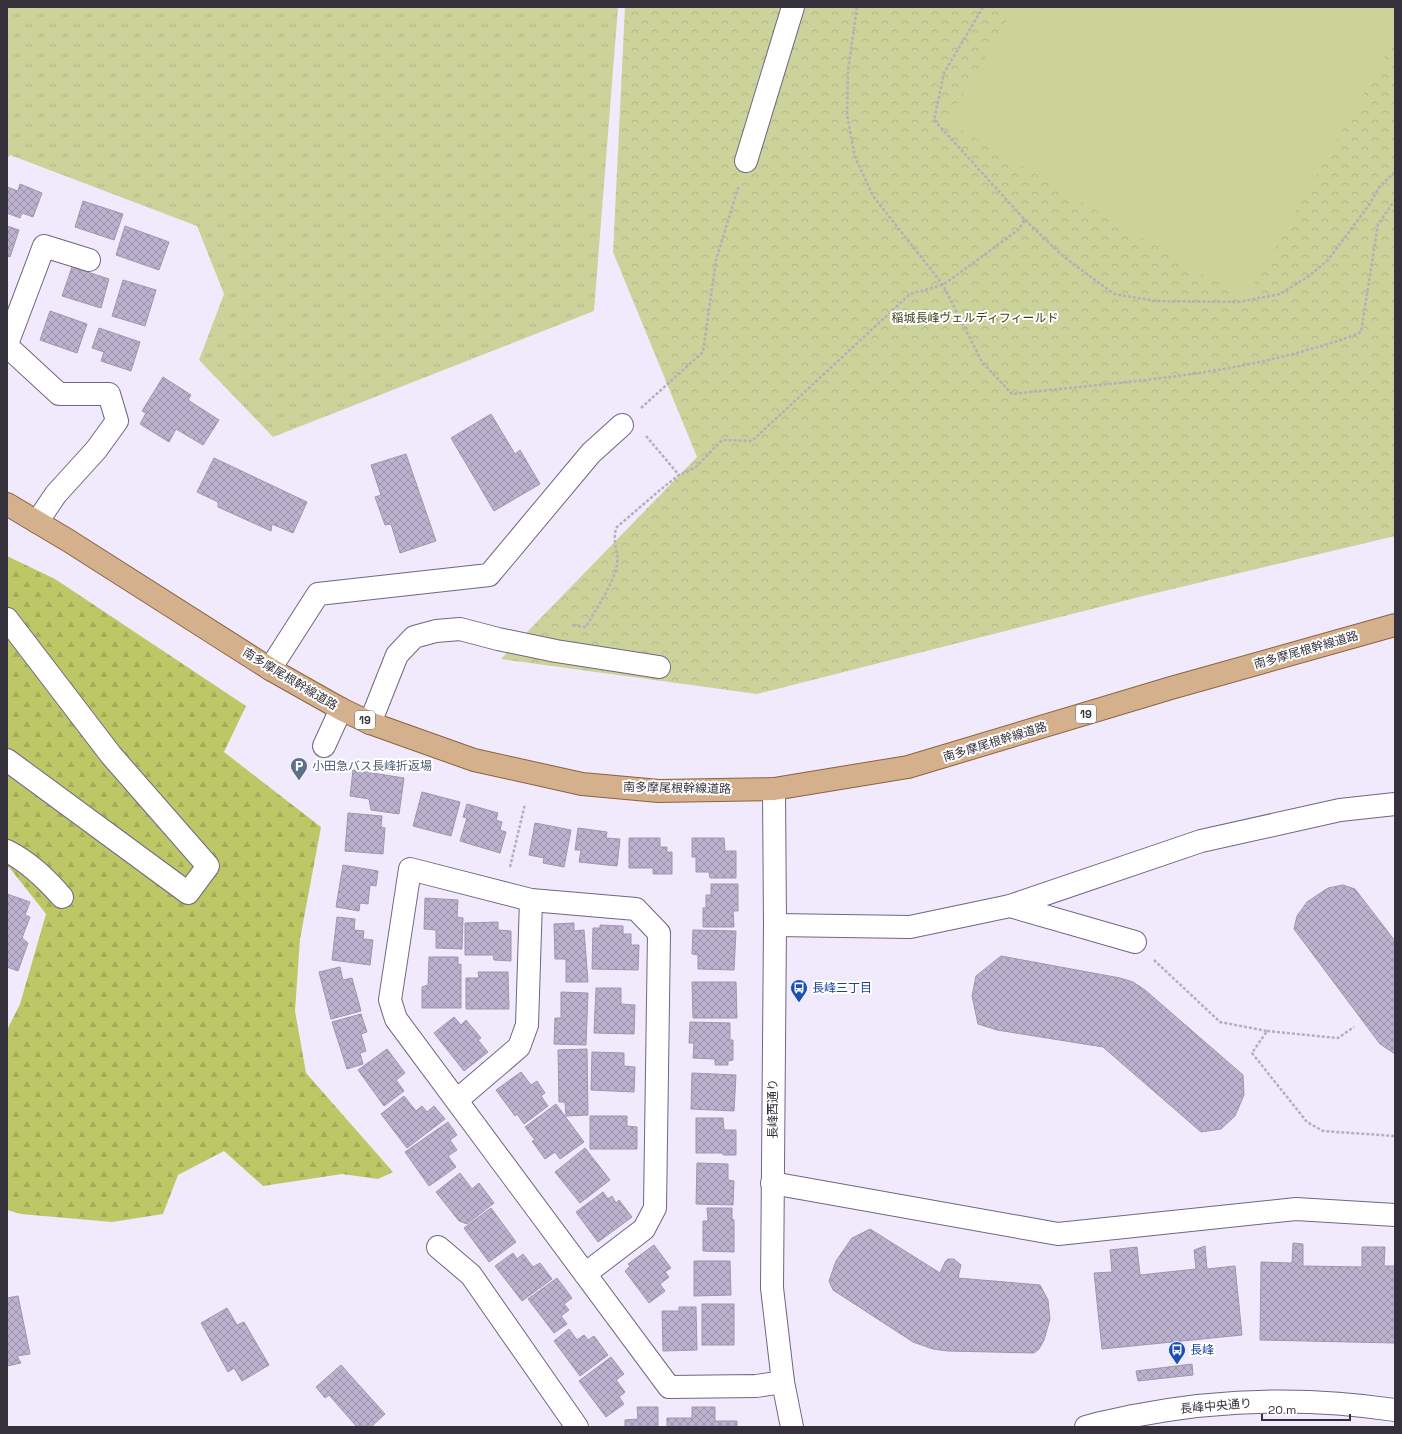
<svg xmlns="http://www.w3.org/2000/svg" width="1402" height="1434" font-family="'Space Grotesk','Noto Sans JP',sans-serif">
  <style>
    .grass { fill: url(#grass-tufts) }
    .forest { fill: url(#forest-firs) }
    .park { fill: url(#park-crowns) }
    .pitch { fill: #ccd39a }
    .building { fill: url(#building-cross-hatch); stroke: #a096b1 }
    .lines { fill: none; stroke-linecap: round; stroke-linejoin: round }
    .minor-casing { stroke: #706680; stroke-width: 24 }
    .major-casing { stroke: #8a623f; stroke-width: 24 }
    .path { stroke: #b4aebd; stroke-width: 2.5; stroke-dasharray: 3 2; stroke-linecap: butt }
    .minor { stroke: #fff; stroke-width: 22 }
    .major { stroke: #d4b08d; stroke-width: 22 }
    .labels { text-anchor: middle; stroke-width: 4; stroke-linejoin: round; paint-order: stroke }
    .shield { fill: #fff; stroke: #726f76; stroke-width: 1 }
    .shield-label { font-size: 11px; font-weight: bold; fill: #35313c }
    .park-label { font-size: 12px; fill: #3b3e15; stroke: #fff }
    .street-label { font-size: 12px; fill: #35313c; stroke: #fff }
    .service-label { font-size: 12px; fill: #4e5e75; stroke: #fff; text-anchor: start }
    .transit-label { font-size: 12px; fill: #164399; stroke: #fff; text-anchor: start }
  </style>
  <defs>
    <pattern id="grass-tufts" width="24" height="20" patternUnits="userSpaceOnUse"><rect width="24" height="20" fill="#ccd39a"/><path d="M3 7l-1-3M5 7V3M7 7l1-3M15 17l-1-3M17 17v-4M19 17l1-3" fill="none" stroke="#b0b686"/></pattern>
    <pattern id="forest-firs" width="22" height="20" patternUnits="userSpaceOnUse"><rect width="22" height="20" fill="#bec766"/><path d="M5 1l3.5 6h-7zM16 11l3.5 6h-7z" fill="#a4ab59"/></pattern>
    <pattern id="park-crowns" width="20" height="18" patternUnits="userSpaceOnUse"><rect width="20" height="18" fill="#ccd39a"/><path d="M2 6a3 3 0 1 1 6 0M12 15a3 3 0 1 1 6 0" fill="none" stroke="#b0b686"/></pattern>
    <pattern id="building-cross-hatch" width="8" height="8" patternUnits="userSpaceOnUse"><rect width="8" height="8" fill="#bcb1ce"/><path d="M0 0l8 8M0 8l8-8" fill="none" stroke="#9a91a8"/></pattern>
  </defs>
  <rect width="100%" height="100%" fill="#f1eafc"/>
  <polygon class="grass" points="7,7 618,7 594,311 273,437 199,360 224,294 197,226 10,155 7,159"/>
  <polygon class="forest" points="7,556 55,579 246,706 224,752 321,827 300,939 295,1011 306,1073 393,1172 378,1179 342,1174 263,1186 224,1151 178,1175 163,1214 112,1222 21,1214 7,1210 7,1030 20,1004 46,914 9,867 7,868"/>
  <polygon class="park" points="625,7 1395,7 1395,536 1139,597 757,694 501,659 697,457 613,252"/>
  <polygon class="pitch" points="1015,7 1395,7 1395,39 1245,299 947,121"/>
  <g class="building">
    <polygon points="20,184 42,193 33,217 22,213 20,218 7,213 7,187 18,191"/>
    <polygon points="83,201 123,214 114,240 75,227"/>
    <polygon points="7,226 19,230 10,257 7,256"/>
    <polygon points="125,226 169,242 159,270 116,255"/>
    <polygon points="72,267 109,279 101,308 62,296"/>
    <polygon points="123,280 156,290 145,326 112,316"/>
    <polygon points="50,311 87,324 77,353 40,340"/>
    <polygon points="99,328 140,342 131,371 101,361 104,352 92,348"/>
    <polygon points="163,377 191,395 188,400 219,420 203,445 176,429 169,442 140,424 146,413 142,411"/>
    <polygon points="491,414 515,454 520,450 540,484 494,511 451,438"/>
    <polygon points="406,454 436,541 400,553 391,524 385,525 375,497 381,495 371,465"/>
    <polygon points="214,458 307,502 293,533 272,524 271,531 218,507 218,502 197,492"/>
    <polygon points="353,770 404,778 399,814 371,810 369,799 350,796"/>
    <polygon points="422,792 460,802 451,836 413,826"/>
    <polygon points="467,804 498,813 496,820 502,822 500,830 506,832 500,853 460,841 467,818 463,817"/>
    <polygon points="348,813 382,816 381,827 385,828 383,854 345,851"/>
    <polygon points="535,823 571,830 564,867 543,863 544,858 529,855"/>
    <polygon points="578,828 607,832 606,838 620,839 617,866 579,862 581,850 575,850"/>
    <polygon points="629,838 660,838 660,847 667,847 667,852 672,852 672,874 653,874 653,868 629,868"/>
    <polygon points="692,838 724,838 725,851 736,851 736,878 710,878 709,872 696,872 696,857 692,857"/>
    <polygon points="343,865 378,871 376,886 370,885 368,904 360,903 359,911 336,907"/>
    <polygon points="711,884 738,884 738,911 733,911 734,927 703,927 703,908 706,908 706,895 711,895"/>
    <polygon points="1343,885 1355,889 1395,941 1395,1054 1380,1044 1294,929 1297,916 1307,902 1328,888"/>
    <polygon points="7,894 30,902 25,915 30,917 22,938 28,943 18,971 7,967"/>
    <polygon points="425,898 458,900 457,917 463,918 462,949 436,948 436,930 424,929"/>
    <polygon points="337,917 355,919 354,930 364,931 363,939 373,940 370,965 332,960"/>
    <polygon points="498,922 498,930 511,931 511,961 494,960 493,955 465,955 465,923"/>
    <polygon points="574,923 574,931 584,930 588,982 566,982 566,959 555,959 554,924"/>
    <polygon points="600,925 623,926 623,934 631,934 631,945 639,945 638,970 592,969 593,928 600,928"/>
    <polygon points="693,930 736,931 734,970 698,969 698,955 692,954"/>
    <polygon points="1001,956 1120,978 1133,982 1145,990 1243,1075 1244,1095 1235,1116 1221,1129 1201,1132 1103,1047 997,1030 978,1024 972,996 976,976"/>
    <polygon points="429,957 458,957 458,965 461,964 461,1008 422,1008 422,987 428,985"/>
    <polygon points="340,967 343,980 352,978 361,1011 331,1019 319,972"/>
    <polygon points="478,972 508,972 509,1009 466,1009 466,978 479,978"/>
    <polygon points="692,982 736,982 737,1018 693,1018"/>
    <polygon points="596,988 621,988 621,1004 635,1005 634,1034 594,1033"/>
    <polygon points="561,992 588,993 586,1045 554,1044 555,1018 561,1018"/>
    <polygon points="361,1014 367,1032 361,1034 366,1051 360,1053 363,1064 347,1069 332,1022"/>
    <polygon points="454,1017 461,1025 466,1020 481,1038 478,1040 488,1052 464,1071 434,1033"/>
    <polygon points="690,1022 730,1023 730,1040 733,1040 733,1060 728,1061 728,1065 715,1065 715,1059 693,1058 694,1043 689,1043"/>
    <polygon points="387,1049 405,1073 396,1080 404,1091 384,1106 358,1070"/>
    <polygon points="587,1049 588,1115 566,1116 565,1102 559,1102 558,1050"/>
    <polygon points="592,1052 624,1053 624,1066 635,1067 634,1092 591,1090"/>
    <polygon points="521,1072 531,1085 537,1081 545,1093 541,1096 548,1106 524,1124 517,1114 515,1116 496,1090"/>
    <polygon points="692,1073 736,1075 734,1111 691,1109"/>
    <polygon points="404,1096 416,1111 422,1106 427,1112 434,1106 445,1119 407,1148 381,1114"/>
    <polygon points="556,1104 584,1142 560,1159 555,1152 545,1159 532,1141 535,1140 525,1127"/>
    <polygon points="590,1116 627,1116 627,1126 637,1127 637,1149 590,1149"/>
    <polygon points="696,1118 723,1118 724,1130 736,1130 736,1155 723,1155 723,1153 696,1153"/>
    <polygon points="448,1122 457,1135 450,1140 457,1150 448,1156 456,1167 429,1186 405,1152"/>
    <polygon points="585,1148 610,1180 580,1203 555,1172"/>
    <polygon points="697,1163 728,1164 728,1180 734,1181 733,1205 696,1204"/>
    <polygon points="460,1173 472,1189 479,1183 494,1203 467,1224 459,1221 436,1192"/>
    <polygon points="603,1192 608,1199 612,1196 616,1203 619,1200 632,1217 598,1242 576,1212"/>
    <polygon points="491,1208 516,1242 489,1262 464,1228"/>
    <polygon points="707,1208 732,1208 732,1219 734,1220 734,1252 703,1251 703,1221 708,1221"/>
    <polygon points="870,1229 940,1273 945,1262 948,1259 954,1259 961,1265 958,1278 1040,1285 1048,1300 1050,1319 1044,1340 1039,1349 1034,1353 948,1351 933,1349 913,1342 833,1290 829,1281 836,1261 852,1238"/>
    <polygon points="1293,1243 1303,1244 1303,1266 1362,1267 1362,1247 1385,1247 1384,1266 1395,1266 1395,1343 1260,1340 1261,1262 1292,1263"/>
    <polygon points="654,1245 671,1268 665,1272 669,1277 660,1284 665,1291 649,1303 625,1271 630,1266 628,1264"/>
    <polygon points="1205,1246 1207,1269 1235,1266 1242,1335 1102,1349 1094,1273 1112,1272 1110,1250 1137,1247 1140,1275 1196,1269 1194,1250"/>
    <polygon points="513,1253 517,1259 523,1254 533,1267 540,1263 552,1279 522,1301 495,1266"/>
    <polygon points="694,1261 730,1261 731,1295 694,1296"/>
    <polygon points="557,1278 572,1298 564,1304 569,1310 561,1316 567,1324 554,1333 528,1299"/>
    <polygon points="18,1296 30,1354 17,1356 21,1363 7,1366 7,1298"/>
    <rect x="702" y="1304" width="32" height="41"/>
    <polygon points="679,1307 696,1307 697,1350 663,1351 662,1311 679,1311"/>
    <polygon points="227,1308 237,1325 244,1322 269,1365 242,1381 234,1368 228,1372 201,1323"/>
    <polygon points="569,1329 577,1340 584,1335 588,1340 594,1336 608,1355 580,1376 554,1341"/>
    <polygon points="611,1357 624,1374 616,1380 625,1392 619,1397 624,1404 606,1417 579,1381"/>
    <polygon points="1192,1364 1193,1375 1138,1381 1136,1371"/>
    <polygon points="341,1365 385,1414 371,1427 357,1427 329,1395 325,1398 316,1387"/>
    <polygon points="637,1407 658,1407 658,1427 625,1427 625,1420 638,1419"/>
    <polygon points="692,1407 715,1407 715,1421 737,1421 737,1427 667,1427 667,1418 692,1418"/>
  </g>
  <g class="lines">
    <defs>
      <g id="minor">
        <polyline points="746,161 793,7"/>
        <polyline points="7,344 44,246 89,260"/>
        <polyline points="7,346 59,394 109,394 117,421 96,450 56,494 37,522"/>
        <polyline points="7,619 111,755 208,866 188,893 7,760"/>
        <polyline points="270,669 318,594 489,575 591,453 622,425"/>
        <polyline points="370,723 397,655 414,637 436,631 460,629 498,639 556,651 659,667"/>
        <polyline points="324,746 341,709"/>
        <polyline points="774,789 775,925 772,1288 783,1382 792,1427"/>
        <path d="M7,851C29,862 46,879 62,897"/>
        <polyline points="1010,906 1135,942"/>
        <polyline points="775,925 910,927 1010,906 1201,841 1340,810 1395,804"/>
        <polyline points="457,1100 519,1047 527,1025 531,900"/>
        <polyline points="772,1183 1058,1234 1296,1209 1395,1215"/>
        <polyline points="438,1247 471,1275 577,1427"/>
        <polyline points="585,1274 644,1229 655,1208 659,933 636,909 531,900 410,869 390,1000 396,1019 669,1387 756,1386 783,1382"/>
        <path d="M1086,1427C1101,1422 1117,1420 1133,1416C1219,1399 1309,1397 1395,1410"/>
      </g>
      <polyline id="major" points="7,504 69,541 270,669 341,709 370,723 474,760 582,784 659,791 774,789 908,767 1171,688 1395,625"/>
    </defs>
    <use href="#minor" class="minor-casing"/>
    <use href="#major" class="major-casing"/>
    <g class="path">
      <path d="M857,7L848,71L847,115L855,157L873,196L943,285L982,362L1012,394C1108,383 1207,378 1300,352C1321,346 1341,341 1361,332L1378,224L1395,200"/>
      <polyline points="983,7 944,73 934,120 1025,220 1064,257 1114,294 1156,301 1238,302 1280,294 1309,276 1328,260 1369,205 1380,186 1395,172"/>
      <polyline points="641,408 703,352 716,260 739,185"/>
      <polyline points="646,436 679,475"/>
      <path d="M573,625L586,627C595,610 615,582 617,564C619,552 611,539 617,527L660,490L679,475L696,467L722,440L752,441L910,294L943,285L1018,230L1025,220"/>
      <polyline points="510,867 525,804"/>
      <polyline points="1154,960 1220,1022 1267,1031 1252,1053 1307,1122 1323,1131 1395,1136"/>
      <polyline points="1267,1031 1338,1038 1354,1027"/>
    </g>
    <use href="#minor" class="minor"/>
    <use href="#major" class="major"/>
  </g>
  <defs>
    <symbol id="parking-pin" viewBox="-11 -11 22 30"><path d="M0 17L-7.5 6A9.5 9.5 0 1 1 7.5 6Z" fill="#5c6f8a" stroke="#fff"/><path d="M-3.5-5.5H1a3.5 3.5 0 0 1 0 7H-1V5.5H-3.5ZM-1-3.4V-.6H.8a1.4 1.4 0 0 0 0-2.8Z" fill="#fff"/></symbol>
    <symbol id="bus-pin" viewBox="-11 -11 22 30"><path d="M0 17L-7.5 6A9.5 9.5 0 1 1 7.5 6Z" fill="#1a4fb4" stroke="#fff"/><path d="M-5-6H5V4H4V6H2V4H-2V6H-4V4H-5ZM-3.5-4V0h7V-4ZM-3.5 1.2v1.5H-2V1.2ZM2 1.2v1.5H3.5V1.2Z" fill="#fff"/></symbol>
  </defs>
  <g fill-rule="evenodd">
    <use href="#parking-pin" x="289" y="756" width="20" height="27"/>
    <use href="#bus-pin" x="789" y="978" width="20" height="27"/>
    <use href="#bus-pin" x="1167" y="1340" width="20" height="27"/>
  </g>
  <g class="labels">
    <g class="shield">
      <rect x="1076" y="705" width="20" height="18" rx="3"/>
      <rect x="355" y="711" width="20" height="18" rx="3"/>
    </g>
    <g class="shield-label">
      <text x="1086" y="718">19</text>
      <text x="365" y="724">19</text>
    </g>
    <g class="park-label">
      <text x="975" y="322">稲城長峰ヴェルディフィールド</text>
    </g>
    <g class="street-label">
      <text transform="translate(1306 650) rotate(-16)" y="4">南多摩尾根幹線道路</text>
      <text transform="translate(290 679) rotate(31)" y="4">南多摩尾根幹線道路</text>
      <text transform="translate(995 742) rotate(-17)" y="4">南多摩尾根幹線道路</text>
      <text transform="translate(677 788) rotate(1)" y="4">南多摩尾根幹線道路</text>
      <text transform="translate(773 1109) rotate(-90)" y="4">長峰西通り</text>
      <text transform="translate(1216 1406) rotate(-5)" y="4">長峰中央通り</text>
    </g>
    <g class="service-label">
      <text x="312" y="770">小田急バス長峰折返場</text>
    </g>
    <g class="transit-label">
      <text x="812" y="992">長峰三丁目</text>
      <text x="1190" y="1354">長峰</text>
    </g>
  </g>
  <rect width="1402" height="1434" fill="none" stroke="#35313c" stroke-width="16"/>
  <path d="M1262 1414v6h88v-6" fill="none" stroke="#35313c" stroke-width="2"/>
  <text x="1268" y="1414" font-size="12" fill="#35313c" stroke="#ffffff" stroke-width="3" paint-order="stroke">20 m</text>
</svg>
